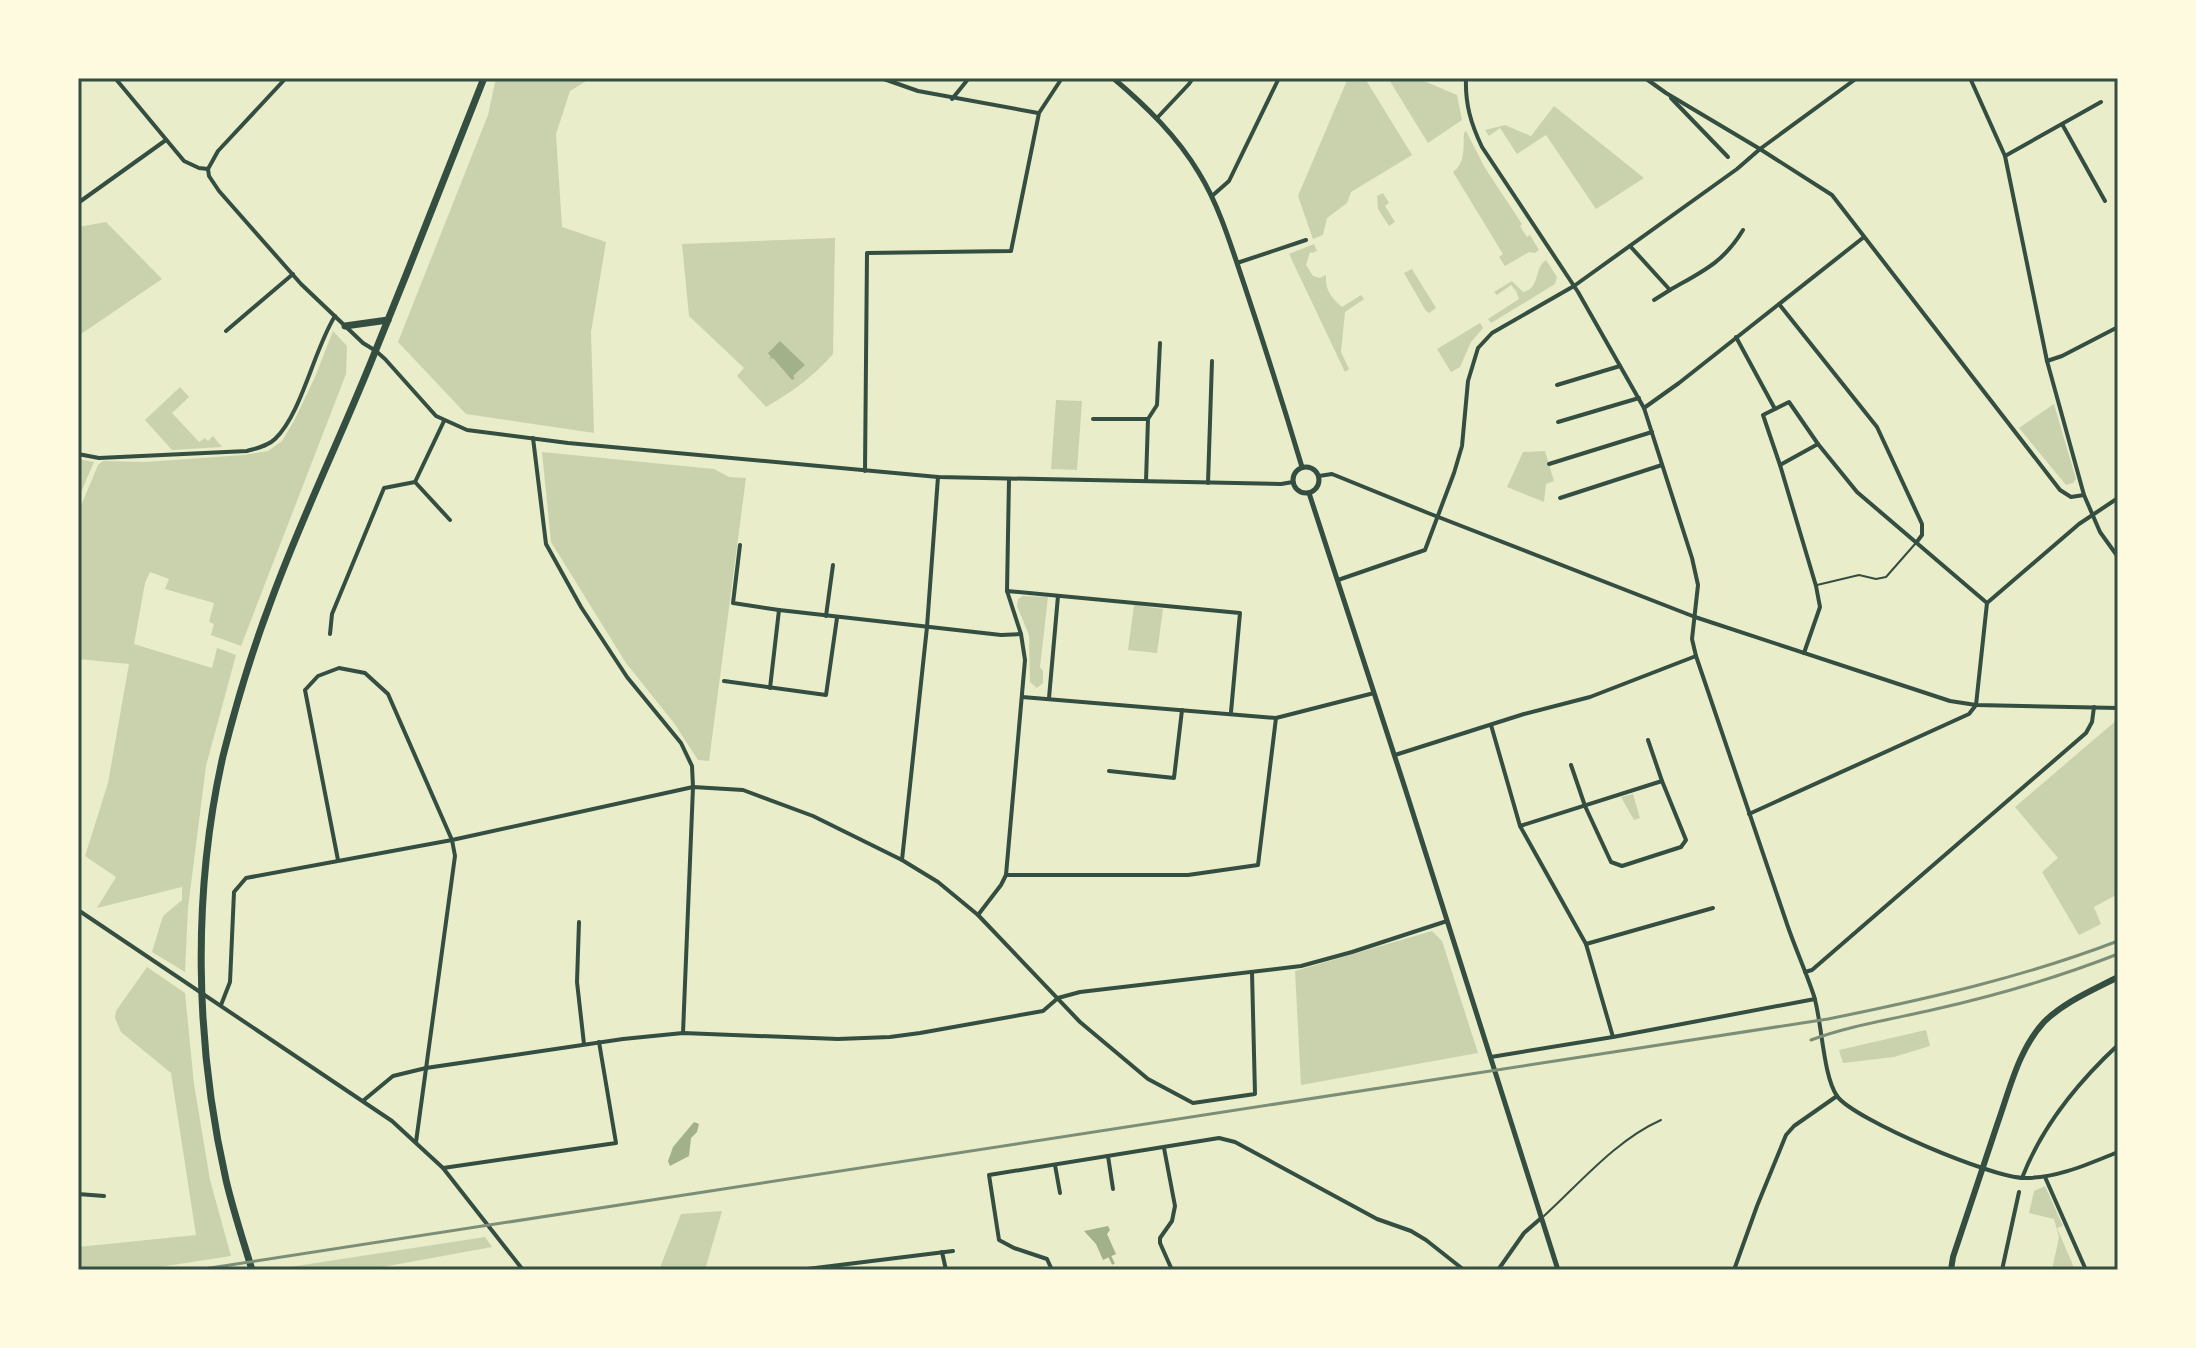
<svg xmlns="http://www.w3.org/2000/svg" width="2196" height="1348" font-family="'Varela Round',sans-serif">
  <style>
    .green { fill: #cad2ad }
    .water { fill: #a3b18a }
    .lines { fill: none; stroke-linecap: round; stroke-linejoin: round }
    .stream { stroke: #a3b18a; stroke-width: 3 }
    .service { stroke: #344e41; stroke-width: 2 }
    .minor { stroke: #344e41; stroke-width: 4 }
    .tertiary { stroke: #344e41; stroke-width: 5 }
    .secondary { stroke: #344e41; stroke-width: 6 }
    .primary { stroke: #344e41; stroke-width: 7 }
    .rail { stroke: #7c8e77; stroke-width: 3 }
    .neatline { fill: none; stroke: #344e41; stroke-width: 3 }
  </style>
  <rect width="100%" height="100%" fill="#e9edc9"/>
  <g class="green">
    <polygon points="496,78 591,78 570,91 556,134 562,227 606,242 591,332 594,433 466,414 398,342 488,115"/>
    <polygon points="1348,78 1368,78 1366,80 1412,155 1351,192 1347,203 1327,218 1323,235 1313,239 1298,196"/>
    <polygon points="1388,78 1417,78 1457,95 1462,120 1428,143"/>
    <polygon points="1554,106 1644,178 1596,209 1546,135 1517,154 1500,128 1489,136 1485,130 1505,125 1531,136"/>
    <path d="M1466,131L1485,168L1522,224L1520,226L1527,237L1530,235L1539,250L1535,253L1529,252L1505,266L1499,257L1503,254L1453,172C1466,163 1463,147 1464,133Z"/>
    <polygon points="1383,193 1389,203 1385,206 1395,222 1389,226 1378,209 1377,196"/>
    <polygon points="106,222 162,279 78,336 78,227"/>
    <path d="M835,238L833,354C814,376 792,392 766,407L737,376L744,368L689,316L682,244Z"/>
    <path d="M1314,244L1317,251L1312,253L1310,252L1306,265L1313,276L1320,278L1326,275C1325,290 1331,297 1342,307L1361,295L1364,299L1345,312L1341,352L1349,369L1345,372L1289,254Z"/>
    <path d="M1546,260L1557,277L1555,284L1491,323L1488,319L1519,299L1516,291L1511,285L1497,295L1494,292L1512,281L1523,292C1541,288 1533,269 1546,260Z"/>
    <polygon points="1412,269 1436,308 1429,313 1426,311 1404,273"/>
    <polygon points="1480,323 1483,328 1471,342 1460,367 1451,372 1437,349"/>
    <polygon points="333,331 347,346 346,374 241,646 211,635 214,624 209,622 214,603 165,589 169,579 150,572 145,583 134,644 212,668 217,648 236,655 206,766 188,908 185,972 152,952 163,916 182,900 182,887 97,908 116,877 85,856 108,783 129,664 78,659 78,513 98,465 103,461 145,462 243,455 268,451 282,441 294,421 315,377"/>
    <polygon points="180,387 189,397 172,413 199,442 205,438 208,441 213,436 222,447 172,450 145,420"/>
    <polygon points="1056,400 1082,401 1077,470 1051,469"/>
    <polygon points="2054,404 2076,479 2073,483 2066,485 2019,428"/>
    <polygon points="1545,451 1554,481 1546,484 1544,502 1507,487 1523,452"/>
    <polygon points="542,452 714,469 729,477 746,478 709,761 698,760 674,723 626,663 551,542"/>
    <polygon points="78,459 94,462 78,499"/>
    <polygon points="1023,596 1048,597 1040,667 1043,671 1043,683 1037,688 1030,682 1029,635 1017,606 1018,599"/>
    <polygon points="1134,605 1163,609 1157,653 1128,650"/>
    <polygon points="2118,719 2118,894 2094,907 2101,924 2079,935 2042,872 2058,858 2015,807"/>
    <polygon points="1633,794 1640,818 1634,820 1621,797"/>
    <polygon points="1432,931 1442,941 1478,1053 1301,1085 1295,971"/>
    <polygon points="147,967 185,993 194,1084 210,1180 231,1256 140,1270 78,1270 78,1247 196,1235 171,1073 121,1032 115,1018 116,1011"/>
    <polygon points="1926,1030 1930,1046 1894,1057 1843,1063 1839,1050"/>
    <polygon points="2045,1186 2063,1226 2057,1228 2075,1270 2052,1270 2059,1237 2054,1219 2029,1213 2034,1191"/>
    <polygon points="722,1211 705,1270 659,1270 681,1214"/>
    <polygon points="485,1237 492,1247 388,1266 352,1270 270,1270"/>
  </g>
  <g class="water">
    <polygon points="780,341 805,365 793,376 795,378 792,380 773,358 769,359 771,357 768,353"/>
    <polygon points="694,1122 699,1124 697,1132 691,1138 689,1156 670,1166 668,1161 673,1147"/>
    <polygon points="1108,1226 1110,1230 1107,1234 1116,1254 1103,1260 1096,1244 1084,1231"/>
  </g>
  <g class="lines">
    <polyline class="stream" points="1110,1257 1113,1263"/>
    <g class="service">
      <polyline points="1817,585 1859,575 1876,579 1886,577 1915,544"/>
      <path d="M1544,1216C1580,1183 1616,1140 1661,1120"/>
    </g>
    <g class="minor">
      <polyline points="115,78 184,161 199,168 208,169"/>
      <polyline points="881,78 918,91 1038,113"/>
      <path d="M1466,78C1465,104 1471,124 1482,147L1578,292L1644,408L1692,558L1698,585L1692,639L1696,656C1726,747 1758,837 1788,927C1796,950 1806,972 1814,996C1822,1022 1823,1076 1837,1096C1854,1120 1995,1179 2025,1178C2058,1178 2088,1164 2118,1152"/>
      <polyline points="1645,78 1666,93 1760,149 1832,195 2060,490 2071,497 2084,495"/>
      <polyline points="1970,78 2005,156 2047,361 2084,495 2100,532 2118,557"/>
      <polyline points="1671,98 1728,157"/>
      <polyline points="952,99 969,78"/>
      <polyline points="1157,118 1189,84 1193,78"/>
      <polyline points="2062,124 2105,201"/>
      <polyline points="2005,156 2101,102"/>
      <polyline points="208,169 209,176 219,191 301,284 363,343 376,351 385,359 436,416 467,430 568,443 938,477 1281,484 1293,482"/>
      <polyline points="208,169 218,151 286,78"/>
      <polyline points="1212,196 1229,181 1279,78"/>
      <polyline points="78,203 166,140"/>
      <path d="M1630,246L1670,290C1703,271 1723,263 1743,230"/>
      <polyline points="1237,263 1306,240"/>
      <polyline points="1654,300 1670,290"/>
      <polyline points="1779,304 1877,427 1922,524 1922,535 1916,543"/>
      <polyline points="226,331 293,274"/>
      <polyline points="1736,337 1775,409 1789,402 1818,444 1857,492 1987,603"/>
      <polyline points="2047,361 2062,356 2118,327"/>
      <polyline points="1557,385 1620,366"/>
      <polyline points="1644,408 1679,383 1864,237"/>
      <polyline points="1775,409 1763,415 1780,465 1816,586 1820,607 1804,653"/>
      <polyline points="1093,419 1148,419"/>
      <polyline points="1558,422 1639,398"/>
      <polyline points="533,438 546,544 581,607 627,677 681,743 692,766 693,787 683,1033"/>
      <path d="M78,454L99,458L247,451C257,448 268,446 275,439C302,413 314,349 335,316"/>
      <polyline points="1549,464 1652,432"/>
      <polyline points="1780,465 1818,444"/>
      <polyline points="865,471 867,253 1011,251 1039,113 1062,78"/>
      <polyline points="1319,476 1332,474 1428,513 1695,617 1950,701 1976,705 2118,708"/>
      <polyline points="1146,481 1148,419 1157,405 1160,343"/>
      <polyline points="415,482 450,520"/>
      <polyline points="1208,483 1212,361"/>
      <polyline points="1560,498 1662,465"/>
      <polyline points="740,545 733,603 779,610"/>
      <polyline points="1338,580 1425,550 1454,473 1462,446 1468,381 1478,348 1492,333 1574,286 1737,169 1760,149 1857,78"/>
      <polyline points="1007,591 1240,613 1231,712"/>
      <polyline points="826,616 833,565"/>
      <polyline points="330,634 332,614 384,488 415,482 444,421"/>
      <polyline points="724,681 826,695 837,618"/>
      <polyline points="770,688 779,610 1001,635 1021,634"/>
      <polyline points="1022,697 1276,718 1374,693"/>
      <polyline points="1049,698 1058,596"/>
      <polyline points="1491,725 1520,826 1586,944 1613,1037"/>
      <polyline points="1648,740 1662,781"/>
      <polyline points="1395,755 1524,714 1590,697 1696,656"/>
      <polyline points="1109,771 1174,778 1182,710"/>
      <polyline points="1749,814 1969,714 1976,705 1987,603 2079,524 2118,498"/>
      <polyline points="1520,826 1662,781 1686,840 1681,847 1622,866 1611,862 1585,806 1571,765"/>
      <polyline points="338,860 305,690 318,676 339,668 365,673 388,694 452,840 455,856 416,1142"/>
      <polyline points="902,860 927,627 938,477"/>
      <polyline points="1006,875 1188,875 1258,865 1276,718"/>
      <polyline points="78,910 392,1121 443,1168 523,1270"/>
      <polyline points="978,915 1001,885 1006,875 1025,660 1021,634 1007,591 1009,479"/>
      <polyline points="579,922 577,982 584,1044"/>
      <polyline points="1586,944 1713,908"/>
      <polyline points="1805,972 1812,970 2086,733 2092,722 2094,707"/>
      <polyline points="221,1005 230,982 234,892 246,878 452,840 693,787 743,790 813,816 902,860 938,882 978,915 1080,1022 1148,1079 1193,1103 1255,1094 1252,972"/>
      <polyline points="1491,1057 1613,1037 1815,999"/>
      <polyline points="364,1100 393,1076 426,1068 623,1039 683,1033 838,1039 890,1037 920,1033 1043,1011 1058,998 1080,992 1301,966 1352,952 1447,921"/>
      <polyline points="1164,1148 1175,1206 1172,1221 1160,1238 1160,1243 1172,1270"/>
      <polyline points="1108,1156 1113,1189"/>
      <polyline points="1055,1165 1060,1193"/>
      <polyline points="443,1168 616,1143 599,1042"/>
      <polyline points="2045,1177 2086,1270"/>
      <path d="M2022,1178C2042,1126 2077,1083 2118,1045"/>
      <polyline points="78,1194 104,1196"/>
      <polyline points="942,1252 946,1270"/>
      <polyline points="799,1270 953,1251"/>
      <polyline points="1052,1270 1047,1259 1014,1248 999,1240 989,1175 1219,1138 1235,1142 1377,1219 1411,1231 1426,1240 1464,1270"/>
      <polyline points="1498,1270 1524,1233 1540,1219"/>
      <polyline points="1734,1270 1757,1206 1786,1135 1794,1126 1837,1096"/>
      <polyline points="2002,1270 2019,1192"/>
    </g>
    <g class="tertiary">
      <path d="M1113,78C1146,106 1177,136 1199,173C1220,207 1232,249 1245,287C1265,347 1284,407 1302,467"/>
      <circle cx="1306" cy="480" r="13"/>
      <polyline points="1309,493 1405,788 1558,1270"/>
    </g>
    <path class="secondary" d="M1951,1270L1953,1257C1968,1212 1983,1167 1998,1122C2010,1088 2019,1049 2044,1022C2064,1002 2093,990 2118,977"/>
    <g class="primary">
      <polyline points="345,326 388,320"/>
      <path d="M252,1270C243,1240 233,1210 226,1180C195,1043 192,893 223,756C236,704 252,651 271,601C302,516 342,435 375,352C412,261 448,170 484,78"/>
    </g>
    <g class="rail">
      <path d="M1811,1040C1852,1025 1894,1019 1936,1009C1998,995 2059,977 2118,954"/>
      <path d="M197,1270L1828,1019C1927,999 2024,977 2118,941"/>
    </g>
  </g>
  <rect width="2196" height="1348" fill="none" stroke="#fefae0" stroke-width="160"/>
  <rect x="80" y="80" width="2036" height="1188" class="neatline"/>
</svg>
